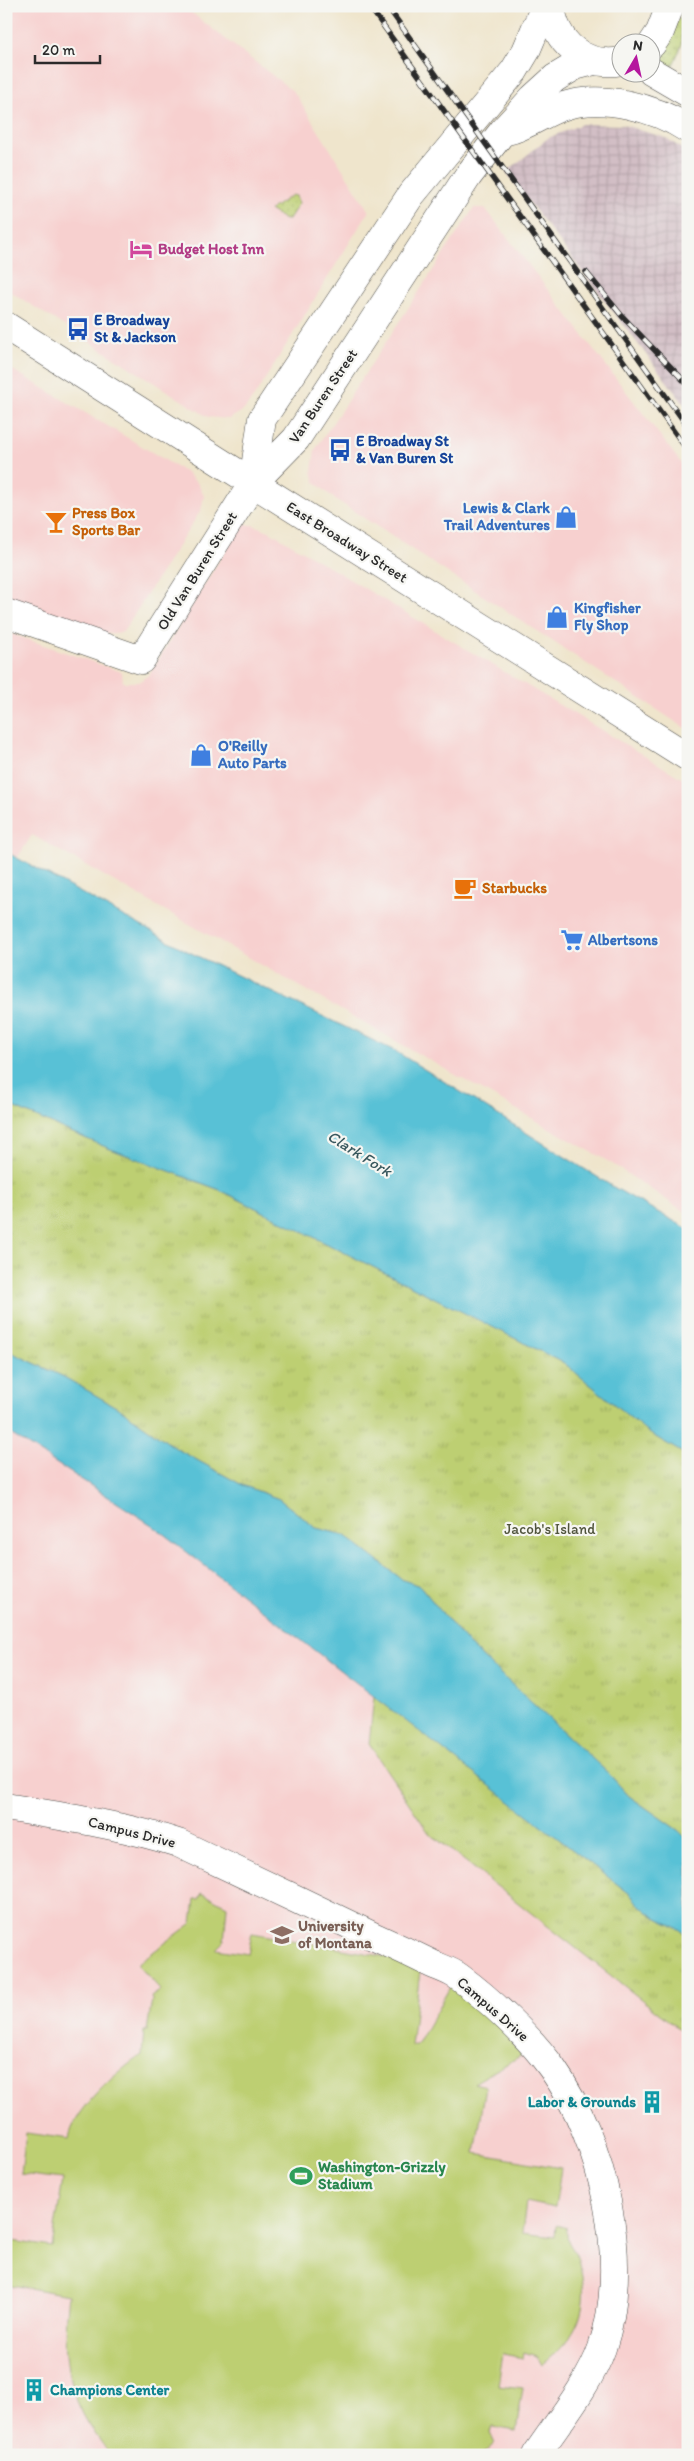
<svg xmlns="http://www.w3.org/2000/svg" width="694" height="2461" font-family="Itim,sans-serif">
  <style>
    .built { fill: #f7d0cf }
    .industrial { fill: url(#industrial-grid) }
    .grass { fill: url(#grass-dots); stroke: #747d4e }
    .park { fill: url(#park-tufts); stroke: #747d4e }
    .pitch { fill: #bdcf72; stroke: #747d4e }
    .water { fill: #59c1d6; stroke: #427680 }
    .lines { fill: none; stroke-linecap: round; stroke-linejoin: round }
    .secondary-casing { stroke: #484743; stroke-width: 29 }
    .highway-casing { stroke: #484743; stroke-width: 29 }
    .secondary { stroke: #fff; stroke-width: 28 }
    .highway { stroke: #fff; stroke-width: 28 }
    .rail-casing { stroke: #2b2b2b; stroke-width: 5.5 }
    .rail { stroke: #f6f6f2; stroke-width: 4; stroke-dasharray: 11; stroke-linecap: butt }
    .labels { text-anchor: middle; stroke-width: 4.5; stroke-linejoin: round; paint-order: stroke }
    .hotel-label { font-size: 15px; font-weight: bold; fill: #b23c85; stroke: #f6f6f2; text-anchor: start }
    .transit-label { font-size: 15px; font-weight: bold; fill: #164399; stroke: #f6f6f2; text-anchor: start }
    .street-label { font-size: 15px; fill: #2b2b2b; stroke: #f6f6f2 }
    .shop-label { font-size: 15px; font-weight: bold; fill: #366cbe; stroke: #f6f6f2; text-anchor: start }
    .food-label { font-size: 15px; font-weight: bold; fill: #c56008; stroke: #f6f6f2; text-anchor: start }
    .park-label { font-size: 15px; fill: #50543d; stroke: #f6f6f2 }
    .education-label { font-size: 15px; font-weight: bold; fill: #785e54; stroke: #f6f6f2; text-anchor: start }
    .culture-label { font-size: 15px; font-weight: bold; fill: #0d838f; stroke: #f6f6f2; text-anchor: end }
    .leisure-label { font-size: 15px; font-weight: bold; fill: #27864d; stroke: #f6f6f2; text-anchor: start }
    .water-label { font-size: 16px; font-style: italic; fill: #39585e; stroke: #f6f6f2 }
  </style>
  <defs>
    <pattern id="industrial-grid" width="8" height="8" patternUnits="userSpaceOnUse" patternTransform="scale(1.25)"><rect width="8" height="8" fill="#d2bec5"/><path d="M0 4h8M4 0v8" fill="none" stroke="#b4a3a9"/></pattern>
    <pattern id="grass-dots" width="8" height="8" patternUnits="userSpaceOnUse" patternTransform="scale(1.25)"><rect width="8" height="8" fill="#bdcf72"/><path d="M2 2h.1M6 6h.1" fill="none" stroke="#a3b263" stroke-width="1.8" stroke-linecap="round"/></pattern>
    <pattern id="park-tufts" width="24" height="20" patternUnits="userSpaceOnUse" patternTransform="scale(1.25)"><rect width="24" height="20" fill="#bdcf72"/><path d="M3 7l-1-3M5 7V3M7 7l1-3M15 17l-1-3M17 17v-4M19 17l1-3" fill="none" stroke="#a3b263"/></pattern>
  </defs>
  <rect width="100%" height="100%" fill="#f6f6f2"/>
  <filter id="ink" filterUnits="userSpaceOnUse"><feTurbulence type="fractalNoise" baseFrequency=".02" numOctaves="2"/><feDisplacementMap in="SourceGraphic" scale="10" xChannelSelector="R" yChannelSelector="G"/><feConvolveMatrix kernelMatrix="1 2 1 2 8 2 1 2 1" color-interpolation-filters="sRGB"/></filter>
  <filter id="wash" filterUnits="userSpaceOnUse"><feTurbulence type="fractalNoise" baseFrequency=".0096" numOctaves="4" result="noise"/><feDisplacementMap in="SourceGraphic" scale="20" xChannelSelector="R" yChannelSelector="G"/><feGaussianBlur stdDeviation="1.12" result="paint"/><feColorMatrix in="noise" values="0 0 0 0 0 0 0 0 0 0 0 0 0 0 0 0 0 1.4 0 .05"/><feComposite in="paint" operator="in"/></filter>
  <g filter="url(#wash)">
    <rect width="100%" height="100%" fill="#efe5cc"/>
    <g class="built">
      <polygon points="6,6 183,6 294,92 369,211 254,397 244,410 229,419 208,417 6,289"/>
      <polygon points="474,208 485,208 688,472 688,730 332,497 315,482 312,471 315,450"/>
      <polygon points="6,366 187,473 198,484 204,496 201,510 123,632 104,634 6,598"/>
      <polygon points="241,525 253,525 269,531 688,782 688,1214 611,1163 32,835 18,857 6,852 6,632 122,672 123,682 139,682 149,675"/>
      <polygon points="6,1430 152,1525 374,1696 369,1744 429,1833 688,2036 688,2455 6,2455"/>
    </g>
    <polygon class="industrial" points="582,124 623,125 666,138 688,153 688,409 506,172 548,138"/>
    <g class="grass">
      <polygon points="681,16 682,44 673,65 666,67 652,60 652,56"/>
      <polygon points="292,195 296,196 299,203 289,219 285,220 270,210"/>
    </g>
    <g class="park">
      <polygon points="6,1104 108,1148 220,1190 564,1363 649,1433 688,1456 688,1840 679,1831 629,1796 609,1774 468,1644 420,1586 403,1580 344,1535 316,1528 279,1499 242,1485 177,1449 123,1411 64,1377 6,1350"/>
      <path d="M374,1696L630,1894C637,1903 646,1912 657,1918C668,1924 680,1927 688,1937V2036L429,1833L369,1744Z"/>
    </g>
    <path class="pitch" d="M202,1893L227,1906L224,1941L216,1949L248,1954L252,1933L421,1963L411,2046H417L455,1978L473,1993L522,2055L474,2083L486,2086L475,2153L561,2168L555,2208L526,2202L522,2233L555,2237L556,2225L567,2228C566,2247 573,2244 578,2260C592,2306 579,2336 541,2365L536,2356L524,2352L523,2358L503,2354L498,2385L523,2388L516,2431L492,2427L490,2432L495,2443L482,2455H110C101,2441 89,2427 82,2412C63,2374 63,2336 68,2295L6,2284L12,2241L52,2247L63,2179L21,2174L26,2133L69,2139C72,2112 119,2069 142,2055L144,2031H147L152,2000L151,1997L161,1990L137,1964L192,1923L195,1899H199Z"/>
    <g class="water">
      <polygon points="6,852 189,952 395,1051 615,1188 688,1229 688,1456 649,1433 564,1363 220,1190 108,1148 6,1104"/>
      <path d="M6,1350L64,1377L123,1411L177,1449L242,1485L279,1499L316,1528L344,1535L403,1580L420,1586L468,1644L609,1774L629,1796L679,1831L688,1840V1937C680,1927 668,1924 657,1918C646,1912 637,1903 630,1894L152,1525L6,1431Z"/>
    </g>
  </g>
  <g filter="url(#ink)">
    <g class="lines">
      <defs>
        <g id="secondary">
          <polyline points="6,613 141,660 253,483 688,757"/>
          <path d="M6,1807C64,1817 122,1825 178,1843C244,1874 311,1906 377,1938C395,1946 414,1955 432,1964C441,1968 451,1971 459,1977C489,1999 530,2037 552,2068C604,2142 631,2261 602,2348C589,2385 558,2422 536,2455"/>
        </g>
        <g id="highway">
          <path d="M551,6C555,43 584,68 622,61"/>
          <polyline points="652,44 660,32 670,6"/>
          <polyline points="652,72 688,93"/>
          <path d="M507,131C528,126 544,112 564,106C602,94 655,107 688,129"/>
          <polyline points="6,326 253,483"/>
          <polyline points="253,483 262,419 411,195 514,71 526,51 545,6"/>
          <polyline points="253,483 296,439 468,176 503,131 533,98 555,78 575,66 594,61"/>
        </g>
      </defs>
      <use href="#secondary" class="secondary-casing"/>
      <use href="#highway" class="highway-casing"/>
      <use href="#secondary" class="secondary"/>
      <use href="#highway" class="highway"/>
      <defs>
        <g id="rail">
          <polyline points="369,6 688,451"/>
          <polyline points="387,6 688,427"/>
          <polyline points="586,272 622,316 688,385"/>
        </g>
      </defs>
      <use href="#rail" class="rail-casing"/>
      <use href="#rail" class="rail"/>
    </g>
  </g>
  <defs>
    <symbol id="hotel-bare" viewBox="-9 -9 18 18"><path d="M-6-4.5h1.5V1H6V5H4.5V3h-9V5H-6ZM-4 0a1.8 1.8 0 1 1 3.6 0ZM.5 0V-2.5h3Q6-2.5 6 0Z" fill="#d1479c" stroke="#f6f6f2" stroke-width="2.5" paint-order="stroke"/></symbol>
    <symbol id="bus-bare" viewBox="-9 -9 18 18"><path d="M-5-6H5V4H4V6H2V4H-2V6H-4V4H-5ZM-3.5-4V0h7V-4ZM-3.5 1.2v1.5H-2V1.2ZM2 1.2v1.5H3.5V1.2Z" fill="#1a4fb4" stroke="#f6f6f2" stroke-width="2.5" paint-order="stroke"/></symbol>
    <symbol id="shop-bare" viewBox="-9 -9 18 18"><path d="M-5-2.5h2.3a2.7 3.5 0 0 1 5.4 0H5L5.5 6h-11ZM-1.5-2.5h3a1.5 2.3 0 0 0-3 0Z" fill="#3f7fe0" stroke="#f6f6f2" stroke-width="2.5" paint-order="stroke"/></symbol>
    <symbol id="bar-bare" viewBox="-9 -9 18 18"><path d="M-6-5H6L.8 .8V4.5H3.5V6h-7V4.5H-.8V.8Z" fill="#e8710a" stroke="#f6f6f2" stroke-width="2.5" paint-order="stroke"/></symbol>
    <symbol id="cafe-bare" viewBox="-9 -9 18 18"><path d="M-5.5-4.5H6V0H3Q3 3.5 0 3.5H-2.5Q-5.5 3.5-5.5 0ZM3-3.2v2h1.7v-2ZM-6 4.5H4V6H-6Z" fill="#e8710a" stroke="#f6f6f2" stroke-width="2.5" paint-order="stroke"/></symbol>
    <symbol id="supermarket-bare" viewBox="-9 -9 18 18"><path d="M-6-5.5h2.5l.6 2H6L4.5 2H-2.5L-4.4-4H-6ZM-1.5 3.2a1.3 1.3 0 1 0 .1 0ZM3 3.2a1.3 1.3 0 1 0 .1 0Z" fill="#3f7fe0" stroke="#f6f6f2" stroke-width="2.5" paint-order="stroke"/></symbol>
    <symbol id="university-bare" viewBox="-9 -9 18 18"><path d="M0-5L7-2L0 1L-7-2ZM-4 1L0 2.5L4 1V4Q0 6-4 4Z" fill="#8d6e63" stroke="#f6f6f2" stroke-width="2.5" paint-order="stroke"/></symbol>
    <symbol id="building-bare" viewBox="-9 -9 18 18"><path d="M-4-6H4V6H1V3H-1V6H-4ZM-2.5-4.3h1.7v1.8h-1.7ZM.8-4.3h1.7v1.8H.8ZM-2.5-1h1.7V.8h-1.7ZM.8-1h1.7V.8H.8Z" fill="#0f9aa8" stroke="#f6f6f2" stroke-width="2.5" paint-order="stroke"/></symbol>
    <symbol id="stadium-bare" viewBox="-9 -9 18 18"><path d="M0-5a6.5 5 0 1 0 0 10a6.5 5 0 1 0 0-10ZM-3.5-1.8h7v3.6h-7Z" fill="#2e9e5b" stroke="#f6f6f2" stroke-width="2.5" paint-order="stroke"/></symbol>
  </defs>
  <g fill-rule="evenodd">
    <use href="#hotel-bare" x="125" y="233" width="32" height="32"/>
    <use href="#bus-bare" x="62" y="313" width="32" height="32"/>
    <use href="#bus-bare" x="324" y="434" width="32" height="32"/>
    <use href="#shop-bare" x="550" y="501" width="32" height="32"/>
    <use href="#bar-bare" x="40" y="506" width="32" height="32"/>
    <use href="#shop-bare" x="541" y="601" width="32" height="32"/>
    <use href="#shop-bare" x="185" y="739" width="32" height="32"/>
    <use href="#cafe-bare" x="449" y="872" width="32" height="32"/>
    <use href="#supermarket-bare" x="556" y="924" width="32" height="32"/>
    <use href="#university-bare" x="266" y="1919" width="32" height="32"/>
    <use href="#building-bare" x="636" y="2086" width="32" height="32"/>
    <use href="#stadium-bare" x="285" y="2160" width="32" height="32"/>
    <use href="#building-bare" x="18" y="2374" width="32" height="32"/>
  </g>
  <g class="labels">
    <g class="hotel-label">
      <text x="158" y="254">Budget Host Inn</text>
    </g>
    <g class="transit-label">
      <text x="94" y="325">E Broadway<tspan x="94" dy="17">St &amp; Jackson</tspan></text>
      <text x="356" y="446">E Broadway St<tspan x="356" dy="17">&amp; Van Buren St</tspan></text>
    </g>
    <g class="street-label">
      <text transform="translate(323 396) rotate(-56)" y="5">Van Buren Street</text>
      <text transform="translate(347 542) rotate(32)" y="5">East Broadway Street</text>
      <text transform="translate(197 571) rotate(-58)" y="5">Old Van Buren Street</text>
      <text transform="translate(132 1832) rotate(14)" y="5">Campus Drive</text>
      <text transform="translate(493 2009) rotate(41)" y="5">Campus Drive</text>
    </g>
    <g class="shop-label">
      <text x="550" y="513" text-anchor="end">Lewis &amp; Clark<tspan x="550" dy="17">Trail Adventures</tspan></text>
      <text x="574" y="613">Kingfisher<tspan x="574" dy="17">Fly Shop</tspan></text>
      <text x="218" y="751">O'Reilly<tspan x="218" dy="17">Auto Parts</tspan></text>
      <text x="588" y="945">Albertsons</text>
    </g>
    <g class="food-label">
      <text x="72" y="518">Press Box<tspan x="72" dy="17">Sports Bar</tspan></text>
      <text x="482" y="893">Starbucks</text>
    </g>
    <g class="park-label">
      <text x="550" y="1534">Jacob's Island</text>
    </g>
    <g class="education-label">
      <text x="298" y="1931">University<tspan x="298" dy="17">of Montana</tspan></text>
    </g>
    <g class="culture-label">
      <text x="636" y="2107">Labor &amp; Grounds</text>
      <text x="50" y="2395" text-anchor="start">Champions Center</text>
    </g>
    <g class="leisure-label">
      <text x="318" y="2172">Washington-Grizzly<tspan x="318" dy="17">Stadium</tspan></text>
    </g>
    <g class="water-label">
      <text transform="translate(360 1153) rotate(32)" y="6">Clark Fork</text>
    </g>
  </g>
  <rect width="694" height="2461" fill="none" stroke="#f6f6f2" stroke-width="25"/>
  <g transform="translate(636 58) rotate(9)"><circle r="24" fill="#f6f6f2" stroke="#a5a5a2"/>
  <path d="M0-4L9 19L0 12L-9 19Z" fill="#b5179e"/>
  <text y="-8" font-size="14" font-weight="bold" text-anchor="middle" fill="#2b2b2b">N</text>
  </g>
  <path d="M35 55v8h65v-8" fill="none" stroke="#2b2b2b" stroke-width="2.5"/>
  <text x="42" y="55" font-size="15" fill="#2b2b2b" stroke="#f6f6f2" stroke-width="4" paint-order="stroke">20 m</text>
</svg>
